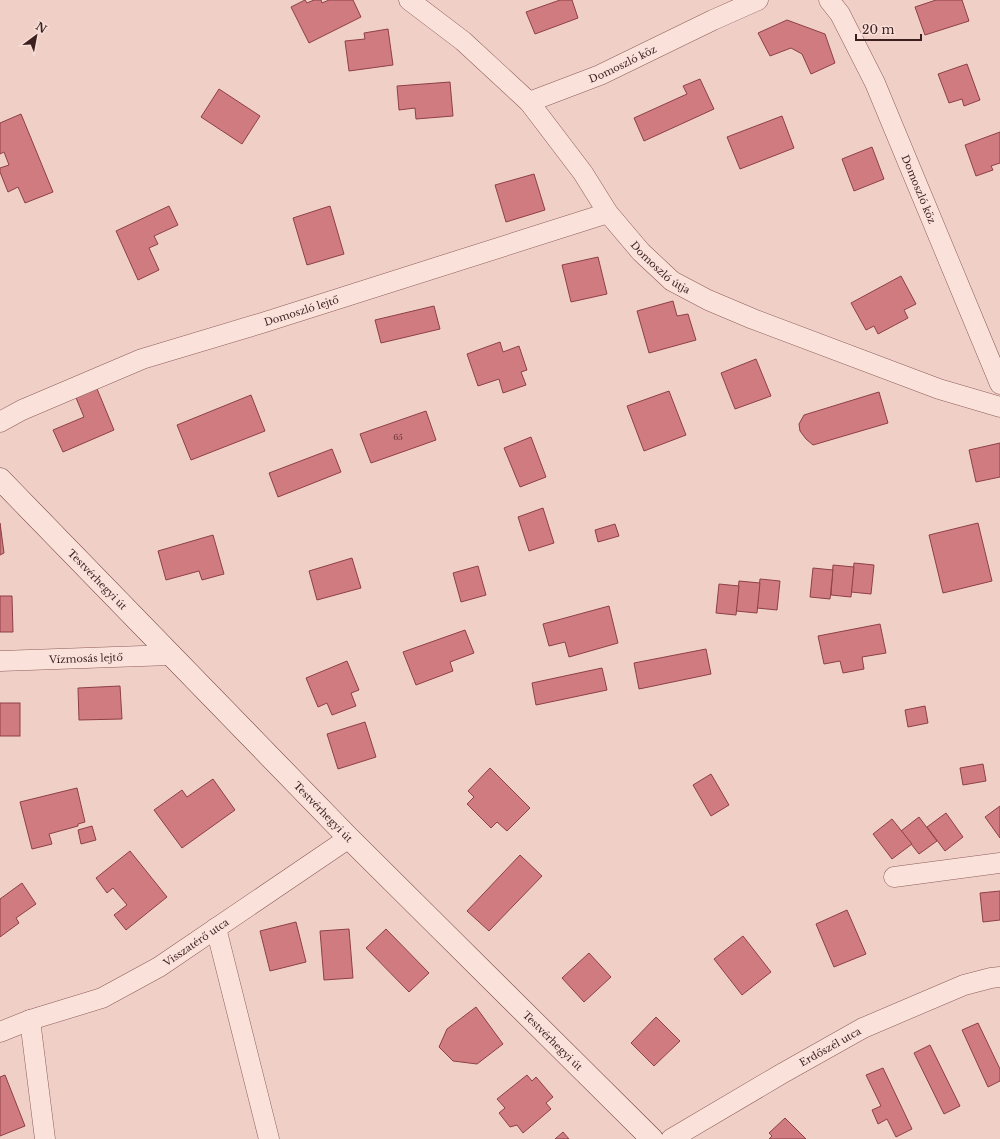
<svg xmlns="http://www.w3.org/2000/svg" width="1000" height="1139" font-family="'Libre Baskerville',serif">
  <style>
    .building { fill: #d07b80; stroke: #8d4046 }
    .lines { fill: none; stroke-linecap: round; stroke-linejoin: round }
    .street-casing { stroke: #8d5d5b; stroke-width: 21 }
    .secondary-casing { stroke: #6e3f3e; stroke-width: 23 }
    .street { stroke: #fae1da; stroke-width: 20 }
    .secondary { stroke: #fae1da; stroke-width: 22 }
    .labels { text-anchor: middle; stroke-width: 3; stroke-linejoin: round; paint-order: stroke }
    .number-label { font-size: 8px; fill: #613637 }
    .street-label { font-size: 10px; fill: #3c1f1f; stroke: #f7ded6 }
  </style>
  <rect width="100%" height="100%" fill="#f0cfc6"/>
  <g class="building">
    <polygon points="305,0 307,3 314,0 321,0 322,3 329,0 353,0 361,17 309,43 291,7"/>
    <polygon points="560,0 572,0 578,18 535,34 526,12"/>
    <polygon points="936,0 962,0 969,21 925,35 915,7"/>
    <polygon points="787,20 825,34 835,63 811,74 802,54 791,48 770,56 758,33"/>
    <polygon points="388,29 393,65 349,71 345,41 365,39 364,33"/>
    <polygon points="967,64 980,100 964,106 962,99 949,103 938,74"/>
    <polygon points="700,79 714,109 644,141 634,118 687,94 683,86"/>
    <polygon points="450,82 453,116 416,119 415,108 399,110 397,86"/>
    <polygon points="219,89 260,116 242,144 201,117"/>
    <polygon points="21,114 53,192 25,203 18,187 8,192 0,172 0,168 9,165 4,152 0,154 0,123"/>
    <polygon points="782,116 794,148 740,169 727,137"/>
    <polygon points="1000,132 1000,163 991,166 993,170 976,176 965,145"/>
    <polygon points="872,147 884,179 854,191 842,159"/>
    <polygon points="534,174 545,210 506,222 495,185"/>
    <polygon points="169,206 178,225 154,236 158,244 149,248 159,270 138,280 116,231"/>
    <polygon points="330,206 344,254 307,265 293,218"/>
    <polygon points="598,257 607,294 571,302 562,265"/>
    <polygon points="901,276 916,304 904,310 908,318 878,334 874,326 866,330 851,303"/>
    <polygon points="673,301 677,316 688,314 696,340 649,353 637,311"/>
    <polygon points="434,306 440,329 381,343 375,320"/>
    <polygon points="500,342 503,352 519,346 527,370 521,372 526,385 503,393 499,379 478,386 467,354"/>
    <polygon points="756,359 771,396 735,409 721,373"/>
    <polygon points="95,384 114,430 63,452 53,430 84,417 74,393"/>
    <polygon points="669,391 686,435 644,451 627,406"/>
    <polygon points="879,392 888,423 813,445 806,439 800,431 799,424 804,415"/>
    <polygon points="251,395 265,431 191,460 177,425"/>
    <polygon points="426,411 436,440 371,463 360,434"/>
    <polygon points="531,437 546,477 520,487 504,448"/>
    <polygon points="1000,443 1000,477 976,482 969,450"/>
    <polygon points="332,449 341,472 278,497 269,473"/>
    <polygon points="543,508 554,543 529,551 518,517"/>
    <polygon points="0,523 4,553 0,555"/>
    <polygon points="978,523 992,581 943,593 929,535"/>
    <polygon points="615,524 619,536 598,542 595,530"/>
    <polygon points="213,535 224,574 202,580 199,571 166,580 158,551"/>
    <polygon points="352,558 361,588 317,600 309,571"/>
    <polygon points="854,563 874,565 871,594 851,592"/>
    <polygon points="833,565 854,567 851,597 831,595"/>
    <polygon points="478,566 486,595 461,602 453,573"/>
    <polygon points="813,568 833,570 830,599 810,597"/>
    <polygon points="760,579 780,581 777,610 757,608"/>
    <polygon points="739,581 760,583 757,613 736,611"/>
    <polygon points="719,584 739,586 736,615 716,613"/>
    <polygon points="0,596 12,596 13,632 0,632"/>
    <polygon points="609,606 618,643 569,657 565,642 549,646 543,624"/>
    <polygon points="880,624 886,653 862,657 864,669 843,673 840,661 824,664 818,636"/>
    <polygon points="465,630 474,653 450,662 453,671 416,685 403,652"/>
    <polygon points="706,649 711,674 639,689 634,663"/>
    <polygon points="347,661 359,690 351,693 356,706 332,715 327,703 318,707 306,678"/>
    <polygon points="602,668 607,690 536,705 532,683"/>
    <polygon points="120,686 122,719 79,720 78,688"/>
    <rect x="0" y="703" width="20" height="33"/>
    <polygon points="925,706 928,723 908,727 905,710"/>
    <polygon points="365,722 376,757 338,769 327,734"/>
    <polygon points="983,764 986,781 963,785 960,768"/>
    <polygon points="490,768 530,808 507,831 497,822 491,828 467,804 474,797 468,791"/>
    <polygon points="711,774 729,805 711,816 693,785"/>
    <polygon points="213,779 235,810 182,848 154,810 182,790 187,797"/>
    <polygon points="77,788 85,822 78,824 78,826 49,834 52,844 32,849 20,802"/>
    <polygon points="1000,806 1000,838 985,817"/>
    <polygon points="946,813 963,837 945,851 927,827"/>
    <polygon points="919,817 937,841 919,854 901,831"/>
    <polygon points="892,819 912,844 892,859 873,834"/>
    <polygon points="92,826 96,840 81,844 78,830"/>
    <polygon points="130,851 167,897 126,930 114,915 127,905 113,888 107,893 96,878"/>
    <polygon points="520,855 542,876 489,931 467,911"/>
    <polygon points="22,883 36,904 16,918 19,923 0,937 0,899"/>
    <polygon points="1000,891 1000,920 983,922 980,893"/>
    <polygon points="847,910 866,954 834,967 816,924"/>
    <polygon points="296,922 306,962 270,971 260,931"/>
    <polygon points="349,929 353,978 324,980 320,931"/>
    <polygon points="386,929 429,973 409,992 366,948"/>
    <polygon points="743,936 771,972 742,995 714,959"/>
    <polygon points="589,953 611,977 584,1002 562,978"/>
    <polygon points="476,1007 503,1044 477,1064 453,1061 439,1047 447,1029"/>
    <polygon points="656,1017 680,1041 654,1066 631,1043"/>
    <polygon points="978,1023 1000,1069 1000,1081 988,1087 962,1030"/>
    <polygon points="930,1045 960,1106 944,1114 914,1053"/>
    <polygon points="883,1068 912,1129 896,1137 887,1119 878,1124 872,1110 881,1106 866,1075"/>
    <polygon points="5,1075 25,1126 0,1136 0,1077"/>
    <polygon points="527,1075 532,1081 536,1077 553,1097 546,1103 551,1109 523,1133 517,1125 510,1127 499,1113 505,1108 497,1099"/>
    <polygon points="785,1118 806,1139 769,1139 772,1136 769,1133"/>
    <polygon points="563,1132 569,1139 555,1139"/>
  </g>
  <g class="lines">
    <defs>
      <g id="street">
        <path id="s1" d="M409,0L463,41L529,102L583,173L608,213L641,252L672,281L708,300L753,319L939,389L1000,407"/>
        <path id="s2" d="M829,0L840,14L875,83L1000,384"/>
        <path id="s3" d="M529,102L600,75L713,20L758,0"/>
        <path id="s4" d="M0,422L22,410L142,359L262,323L608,213"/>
        <path id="s5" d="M0,661L171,655"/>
        <polyline points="894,877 1000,863"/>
        <polyline points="216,928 269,1139"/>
        <polyline points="30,1020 45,1139"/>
        <path id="s6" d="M0,1032L30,1020L102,998L159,967L349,838"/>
        <path id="s7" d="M671,1139L783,1073L863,1028L964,985L991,978L1000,977"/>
      </g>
      <g id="secondary">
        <path id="s8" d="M0,479L349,838L652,1139"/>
      </g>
    </defs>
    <use href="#street" class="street-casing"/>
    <use href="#secondary" class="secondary-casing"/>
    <use href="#street" class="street"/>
    <use href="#secondary" class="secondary"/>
  </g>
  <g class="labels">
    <g class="number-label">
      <text x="398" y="440">65</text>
    </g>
    <g class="street-label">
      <text dy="4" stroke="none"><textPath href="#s3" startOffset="101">Domoszló köz</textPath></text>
      <text dy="4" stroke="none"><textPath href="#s2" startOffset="210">Domoszló köz</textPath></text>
      <text dy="4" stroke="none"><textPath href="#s1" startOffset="370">Domoszló útja</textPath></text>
      <text dy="4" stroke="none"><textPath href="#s4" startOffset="322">Domoszló lejtő</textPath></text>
      <text dy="4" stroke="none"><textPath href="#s8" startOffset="140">Testvérhegyi út</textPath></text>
      <text dy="4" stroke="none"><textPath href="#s5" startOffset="86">Vízmosás lejtő</textPath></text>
      <text dy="4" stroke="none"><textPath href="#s8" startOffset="464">Testvérhegyi út</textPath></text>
      <text dy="4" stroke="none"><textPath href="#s6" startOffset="217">Visszatérő utca</textPath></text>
      <text dy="4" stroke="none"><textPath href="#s8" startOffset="788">Testvérhegyi út</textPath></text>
      <text dy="4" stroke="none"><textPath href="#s7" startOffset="184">Erdőszél utca</textPath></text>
    </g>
  </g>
  <g transform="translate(36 36) rotate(32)" stroke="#f7ded6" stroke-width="3" paint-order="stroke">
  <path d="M0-3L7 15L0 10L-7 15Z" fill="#3c1f1f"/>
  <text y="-6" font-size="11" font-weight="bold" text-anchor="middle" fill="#3c1f1f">N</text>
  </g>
  <path d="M856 34v6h65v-6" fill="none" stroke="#3c1f1f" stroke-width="2"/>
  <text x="862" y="34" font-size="12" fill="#3c1f1f" stroke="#f7ded6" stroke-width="3" paint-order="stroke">20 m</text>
</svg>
